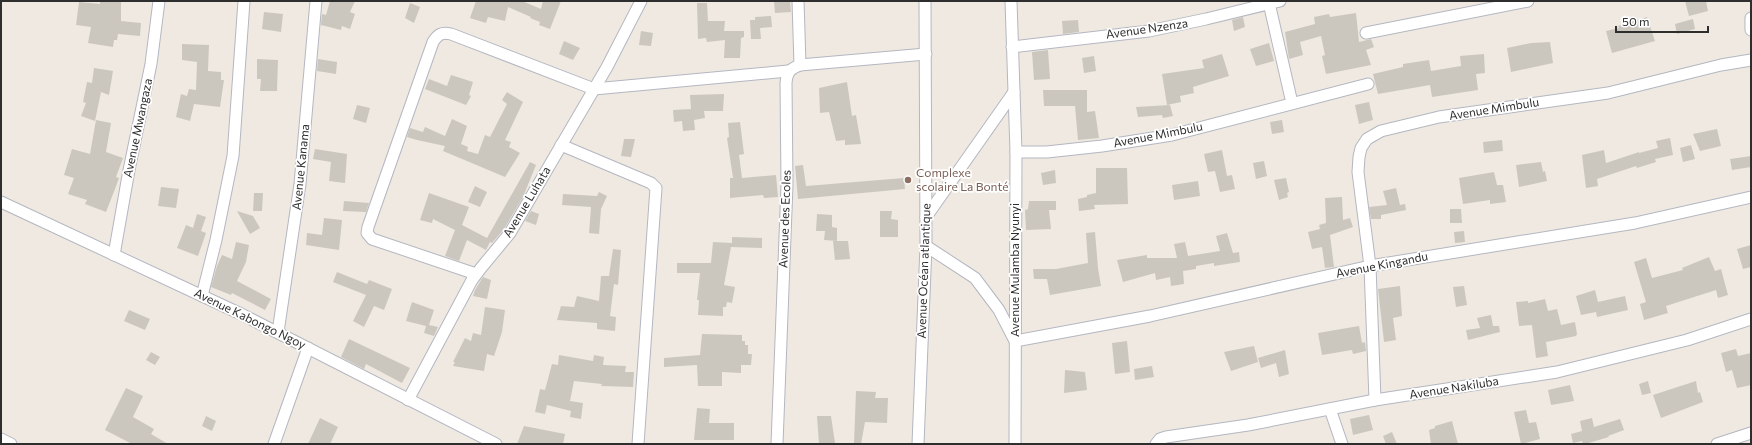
<svg xmlns="http://www.w3.org/2000/svg" width="1752" height="445" font-family="Commissioner,sans-serif">
  <style>
    .building { fill: #cbc7bf }
    .lines { fill: none; stroke-linecap: round; stroke-linejoin: round }
    .street-casing { stroke: #b4b7c1; stroke-width: 13 }
    .street { stroke: #fff; stroke-width: 11 }
    .education-dot { fill: #8d6e63; stroke: #fff; stroke-width: 1.5 }
    .labels { text-anchor: middle; stroke-width: 3.5; stroke-linejoin: round; paint-order: stroke }
    .street-label { font-size: 12px; fill: #2e2e2e; stroke: #fff }
    .education-label { font-size: 12px; fill: #785e54; stroke: #fff; text-anchor: start }
  </style>
  <rect width="100%" height="100%" fill="#efe9e1"/>
  <g class="building">
    <polygon points="100,1 121,1 121,21 141,23 140,36 118,34 117,40 114,40 113,47 88,43 91,27 76,25 79,2 100,4"/>
    <polygon points="330,1 355,1 350,12 355,14 350,29 342,26 341,30 321,25 322,14 326,15"/>
    <polygon points="476,1 522,1 541,9 543,1 561,1 550,29 539,25 540,22 530,18 531,17 508,7 505,21 488,17 486,23 470,18"/>
    <polygon points="774,1 790,1 791,12 775,13"/>
    <polygon points="1685,1 1706,1 1708,11 1689,16"/>
    <polygon points="410,3 420,7 414,23 405,18"/>
    <polygon points="697,3 707,3 708,21 725,21 724,31 744,31 744,37 741,38 740,58 724,58 725,40 707,42 706,38 698,39"/>
    <polygon points="264,12 283,14 281,32 262,29"/>
    <polygon points="1356,13 1359,42 1371,39 1374,47 1366,50 1371,65 1326,74 1322,56 1325,55 1321,36 1300,42 1303,55 1289,59 1285,32 1315,24 1314,17 1329,14 1330,17"/>
    <polygon points="771,16 772,27 760,28 761,39 751,39 750,20 755,20 755,17"/>
    <polygon points="1243,17 1245,27 1234,31 1232,20"/>
    <polygon points="1647,17 1655,41 1612,53 1606,31 1619,28 1618,26"/>
    <polygon points="1693,19 1695,29 1677,34 1675,24"/>
    <polygon points="1078,20 1079,32 1063,34 1062,21"/>
    <polygon points="641,31 653,33 651,46 639,45"/>
    <polygon points="564,41 580,48 573,60 559,54"/>
    <polygon points="1550,42 1553,63 1511,72 1507,48 1531,43"/>
    <polygon points="1269,43 1274,61 1256,66 1250,49"/>
    <polygon points="182,44 209,45 208,71 221,72 221,80 224,80 220,107 194,104 190,121 176,117 181,94 187,96 189,89 196,90 197,62 182,60"/>
    <polygon points="1048,50 1050,79 1034,80 1032,52"/>
    <polygon points="1222,54 1229,76 1193,87 1194,93 1180,96 1181,102 1167,105 1162,74 1204,68 1202,60"/>
    <polygon points="1484,54 1485,73 1476,74 1478,90 1432,97 1430,85 1378,94 1373,74 1403,67 1403,64 1429,60 1431,71 1461,66 1460,56"/>
    <polygon points="1094,56 1096,71 1084,73 1082,58"/>
    <polygon points="257,59 278,60 277,91 260,91 261,79 257,79"/>
    <polygon points="318,59 337,62 336,74 317,71"/>
    <polygon points="94,68 113,71 109,95 101,92 95,121 81,116 86,103 83,102 87,82 92,83"/>
    <polygon points="451,75 473,82 469,95 471,96 466,105 425,89 429,79 447,86"/>
    <polygon points="847,82 852,116 856,115 861,144 845,145 845,140 836,141 829,112 820,113 819,88"/>
    <polygon points="1043,90 1087,90 1087,112 1095,111 1099,138 1078,140 1075,106 1044,106"/>
    <polygon points="507,92 523,102 505,140 511,142 509,147 520,153 505,177 443,151 445,146 417,140 407,137 410,128 423,132 425,127 445,136 452,119 467,126 461,144 468,147 467,151 478,154 485,135 490,137 507,104 502,100"/>
    <polygon points="724,94 723,111 704,111 705,118 694,120 695,130 683,131 682,121 674,122 673,110 691,109 690,95"/>
    <polygon points="1369,102 1373,120 1359,124 1355,105"/>
    <polygon points="357,105 370,108 366,123 353,119"/>
    <polygon points="1170,105 1173,116 1163,118 1162,115 1138,117 1136,107"/>
    <polygon points="96,120 111,123 106,152 123,158 116,177 119,178 115,189 106,212 85,204 87,200 68,194 74,178 64,175 72,149 90,154"/>
    <polygon points="1282,120 1284,132 1272,134 1270,122"/>
    <polygon points="740,122 744,154 739,155 742,178 776,175 778,197 764,198 763,195 730,198 730,178 733,178 727,138 729,137 728,123"/>
    <polygon points="1717,129 1721,146 1700,151 1693,134"/>
    <polygon points="1670,138 1673,155 1655,159 1656,162 1637,168 1636,166 1597,179 1598,186 1586,188 1582,155 1604,150 1606,163 1639,152 1639,153 1658,148 1656,141"/>
    <polygon points="624,139 635,139 631,157 621,156"/>
    <polygon points="1502,140 1503,151 1484,153 1483,142"/>
    <polygon points="1691,145 1695,159 1683,162 1680,148"/>
    <polygon points="315,149 347,154 345,183 329,181 331,162 313,159"/>
    <polygon points="1222,150 1227,176 1232,175 1235,189 1220,192 1215,171 1208,172 1204,154"/>
    <polygon points="1751,156 1751,167 1732,170 1730,159"/>
    <polygon points="1264,161 1267,176 1256,179 1253,163"/>
    <polygon points="530,162 536,165 523,197 504,229 492,243 490,242 486,250 467,240 459,261 445,256 455,230 433,219 432,223 420,220 429,193 469,207 462,225 487,238"/>
    <polygon points="1541,162 1543,172 1545,171 1547,181 1519,187 1516,165"/>
    <polygon points="803,165 806,186 904,178 905,189 798,199 795,166"/>
    <polygon points="1096,168 1127,168 1128,204 1094,205 1095,209 1079,211 1078,199 1087,197 1087,195 1096,193"/>
    <polygon points="1055,170 1056,183 1043,185 1041,173"/>
    <polygon points="1494,172 1497,185 1503,185 1506,202 1490,204 1490,200 1463,204 1459,178"/>
    <polygon points="1286,178 1289,192 1287,193 1288,197 1279,200 1274,180"/>
    <polygon points="1198,181 1200,196 1174,200 1172,185"/>
    <polygon points="475,186 487,192 480,207 468,202"/>
    <polygon points="161,187 179,189 176,208 158,206"/>
    <polygon points="1396,188 1400,205 1405,204 1406,210 1381,215 1381,219 1371,219 1369,207 1387,205 1383,191"/>
    <polygon points="599,192 607,196 601,209 599,234 589,233 591,207 562,205 563,194 597,196"/>
    <polygon points="254,193 263,193 262,211 253,211"/>
    <polygon points="1342,197 1343,220 1350,218 1353,227 1330,235 1334,267 1325,268 1322,247 1312,249 1308,232 1320,229 1319,225 1326,223 1325,198"/>
    <polygon points="344,201 369,203 366,212 343,211"/>
    <polygon points="1029,201 1056,201 1056,210 1049,210 1051,229 1026,230 1025,210 1028,209"/>
    <polygon points="1450,209 1461,209 1462,223 1450,223"/>
    <polygon points="237,211 253,216 260,228 250,234"/>
    <polygon points="531,211 539,214 536,225 525,221"/>
    <polygon points="880,211 892,211 891,219 898,220 898,237 880,237"/>
    <polygon points="197,214 206,217 201,231 206,233 198,256 177,248 186,225 193,228"/>
    <polygon points="817,214 832,215 832,227 837,228 837,241 824,240 825,231 816,231"/>
    <polygon points="324,218 342,220 339,250 306,245 307,233 322,235"/>
    <polygon points="1464,231 1465,242 1455,243 1454,232"/>
    <polygon points="1095,232 1098,268 1101,286 1050,295 1047,279 1034,279 1033,269 1056,269 1088,263 1086,233"/>
    <polygon points="1227,233 1233,253 1239,252 1240,262 1214,266 1214,263 1196,266 1196,269 1183,271 1184,284 1171,286 1170,277 1156,280 1155,273 1123,282 1117,260 1147,255 1147,258 1177,258 1174,244 1185,242 1188,256 1220,251 1216,236"/>
    <polygon points="732,237 762,238 762,248 731,247 724,285 735,287 732,303 727,302 726,307 723,307 723,316 698,315 699,300 697,300 700,273 677,273 677,263 711,263 713,242 732,243"/>
    <polygon points="833,241 848,241 850,259 835,260"/>
    <polygon points="236,242 249,245 246,262 237,281 271,299 265,310 232,293 231,295 211,287 217,266 222,255 232,259"/>
    <polygon points="1751,245 1751,267 1743,269 1737,249"/>
    <polygon points="613,249 621,250 618,285 614,284 610,316 616,317 615,331 597,329 597,323 557,320 561,306 574,307 577,296 599,301 601,276 609,276"/>
    <polygon points="1709,257 1715,271 1721,269 1728,295 1718,298 1716,290 1666,306 1668,313 1644,320 1640,304 1646,302 1634,262 1646,258 1652,278 1683,270 1682,268"/>
    <polygon points="337,272 367,284 369,280 392,289 384,310 374,306 364,327 353,321 366,295 333,282"/>
    <polygon points="483,277 491,280 487,299 473,296 475,290"/>
    <polygon points="1400,286 1402,316 1393,318 1396,340 1384,342 1378,289"/>
    <polygon points="1464,286 1467,305 1456,307 1453,287"/>
    <polygon points="1595,290 1598,302 1625,296 1628,310 1597,317 1596,312 1581,315 1576,296"/>
    <polygon points="1545,299 1548,311 1557,309 1561,325 1575,322 1577,334 1576,336 1546,342 1548,356 1536,358 1532,325 1519,326 1516,302 1528,301 1528,303"/>
    <polygon points="412,302 434,310 429,325 438,327 434,336 424,333 426,326 406,321"/>
    <polygon points="485,307 505,310 502,332 494,356 487,354 484,371 453,366 455,362 453,362 465,338 471,341 473,333 481,335"/>
    <polygon points="129,310 150,319 145,330 124,321"/>
    <polygon points="1491,315 1493,326 1499,326 1500,332 1468,340 1466,330 1480,328 1477,318"/>
    <polygon points="1359,326 1362,343 1365,342 1366,351 1353,354 1352,350 1322,355 1318,333"/>
    <polygon points="702,334 742,335 742,341 745,341 745,345 748,345 748,354 752,354 751,365 741,365 741,373 722,372 722,386 698,386 697,365 664,367 664,358 700,355"/>
    <polygon points="349,339 410,368 402,383 366,364 364,369 341,357"/>
    <polygon points="1127,341 1130,372 1115,374 1112,343"/>
    <polygon points="1254,346 1258,362 1231,371 1224,352"/>
    <polygon points="1736,349 1738,356 1751,353 1751,385 1737,388 1732,370 1726,372 1721,353"/>
    <polygon points="1285,350 1289,374 1279,377 1276,363 1261,368 1258,358"/>
    <polygon points="151,352 160,357 155,365 146,360"/>
    <polygon points="559,355 593,361 594,355 604,357 603,365 626,366 625,372 634,372 633,387 601,386 602,384 574,381 570,401 583,403 581,419 570,417 571,411 547,405 545,414 535,412 540,389 545,390 552,364 558,365"/>
    <polygon points="1152,366 1154,377 1135,380 1134,369"/>
    <polygon points="1065,370 1085,372 1087,390 1064,393"/>
    <polygon points="1648,381 1651,393 1642,395 1639,384"/>
    <polygon points="1696,381 1698,393 1700,392 1703,402 1661,418 1653,395"/>
    <polygon points="1570,385 1574,401 1551,405 1548,390"/>
    <polygon points="126,388 143,396 133,417 154,429 151,434 168,444 132,444 105,430"/>
    <polygon points="856,391 876,392 875,398 888,398 887,423 865,422 861,444 854,444"/>
    <polygon points="697,408 710,409 709,423 734,423 734,440 694,440"/>
    <polygon points="1526,410 1529,423 1536,422 1540,439 1521,444 1514,412"/>
    <polygon points="1369,415 1373,430 1353,435 1350,419"/>
    <polygon points="206,416 216,421 212,431 202,426"/>
    <polygon points="817,416 831,416 835,443 819,444"/>
    <polygon points="320,418 338,427 330,444 308,444"/>
    <polygon points="1592,418 1594,427 1620,419 1624,430 1608,436 1609,437 1585,444 1583,444 1582,441 1573,443 1571,434 1582,431 1580,421"/>
    <polygon points="1452,421 1458,444 1431,444 1429,430 1435,428 1435,426"/>
    <polygon points="524,426 565,434 563,444 517,444"/>
    <polygon points="1392,432 1397,444 1386,444 1383,436"/>
  </g>
  <g class="lines">
    <defs>
      <g id="street">
        <polyline points="1011,1 1016,152 1015,444"/>
        <polyline points="1269,3 1292,103"/>
        <polyline points="1751,18 1751,30"/>
        <polyline points="1366,33 1528,1"/>
        <polyline points="1012,47 1149,31 1206,19 1280,1"/>
        <polyline points="800,65 926,54"/>
        <polyline points="561,145 651,183 656,188 638,444"/>
        <polyline points="1016,152 1047,152 1102,146 1172,135 1368,84"/>
        <polyline points="1,202 241,314 496,444"/>
        <polyline points="926,217 1014,92"/>
        <polyline points="926,246 975,278 999,310 1015,341 1150,316 1370,266 1635,223 1751,197"/>
        <polyline points="114,255 129,170 151,64 159,1"/>
        <path d="M476,274L372,239L367,233L368,227L433,42C438,34 442,32 451,34L594,89L788,71"/>
        <polyline points="202,296 216,240 233,156 244,1"/>
        <polyline points="278,332 300,184 316,1"/>
        <polyline points="408,400 472,280 481,268 510,233 607,67 641,1"/>
        <polyline points="1375,400 1370,266 1358,172 1359,157 1361,148 1367,139 1381,131 1439,117 1608,93 1721,65 1751,60"/>
        <polyline points="1330,409 1342,444"/>
        <polyline points="1,439 11,444"/>
        <polyline points="274,444 308,348"/>
        <path d="M777,444L787,185L786,83C787,72 790,69 800,65L798,1"/>
        <polyline points="918,444 926,246 925,1"/>
        <polyline points="1156,444 1160,439 1166,437 1248,425 1375,400 1557,372 1687,340 1751,319"/>
        <polyline points="1717,444 1751,433"/>
      </g>
    </defs>
    <use href="#street" class="street-casing"/>
    <use href="#street" class="street"/>
  </g>
  <circle class="education-dot" cx="908" cy="180" r="4"/>
  <g class="labels">
    <g class="street-label">
      <text transform="translate(1147 29) rotate(-8)" y="4">Avenue Nzenza</text>
      <text transform="translate(1494 109) rotate(-9)" y="4">Avenue Mimbulu</text>
      <text transform="translate(138 128) rotate(-78)" y="4">Avenue Mwangaza</text>
      <text transform="translate(1158 135) rotate(-11)" y="4">Avenue Mimbulu</text>
      <text transform="translate(301 167) rotate(-84)" y="4">Avenue Kanama</text>
      <text transform="translate(527 202) rotate(-59)" y="4">Avenue Luhata</text>
      <text transform="translate(785 219) rotate(-88)" y="4">Avenue des Ecoles</text>
      <text transform="translate(1382 265) rotate(-11)" y="4">Avenue Kingandu</text>
      <text transform="translate(1015 270) rotate(-90)" y="4">Avenue Mulamba Nyunyi</text>
      <text transform="translate(924 271) rotate(-88)" y="4">Avenue Océan atlantique</text>
      <text transform="translate(250 319) rotate(26)" y="4">Avenue Kabongo Ngoy</text>
      <text transform="translate(1454 388) rotate(-9)" y="4">Avenue Nakiluba</text>
    </g>
    <g class="education-label">
      <text x="916" y="177">Complexe<tspan x="916" dy="14">scolaire La Bonté</tspan></text>
    </g>
  </g>
  <rect width="1752" height="445" fill="none" stroke="#2e2e2e" stroke-width="4"/>
  <path d="M1616 26v6h92v-6" fill="none" stroke="#2e2e2e" stroke-width="2"/>
  <text x="1622" y="26" font-size="12" fill="#2e2e2e" stroke="#ffffff" stroke-width="3" paint-order="stroke">50 m</text>
</svg>
